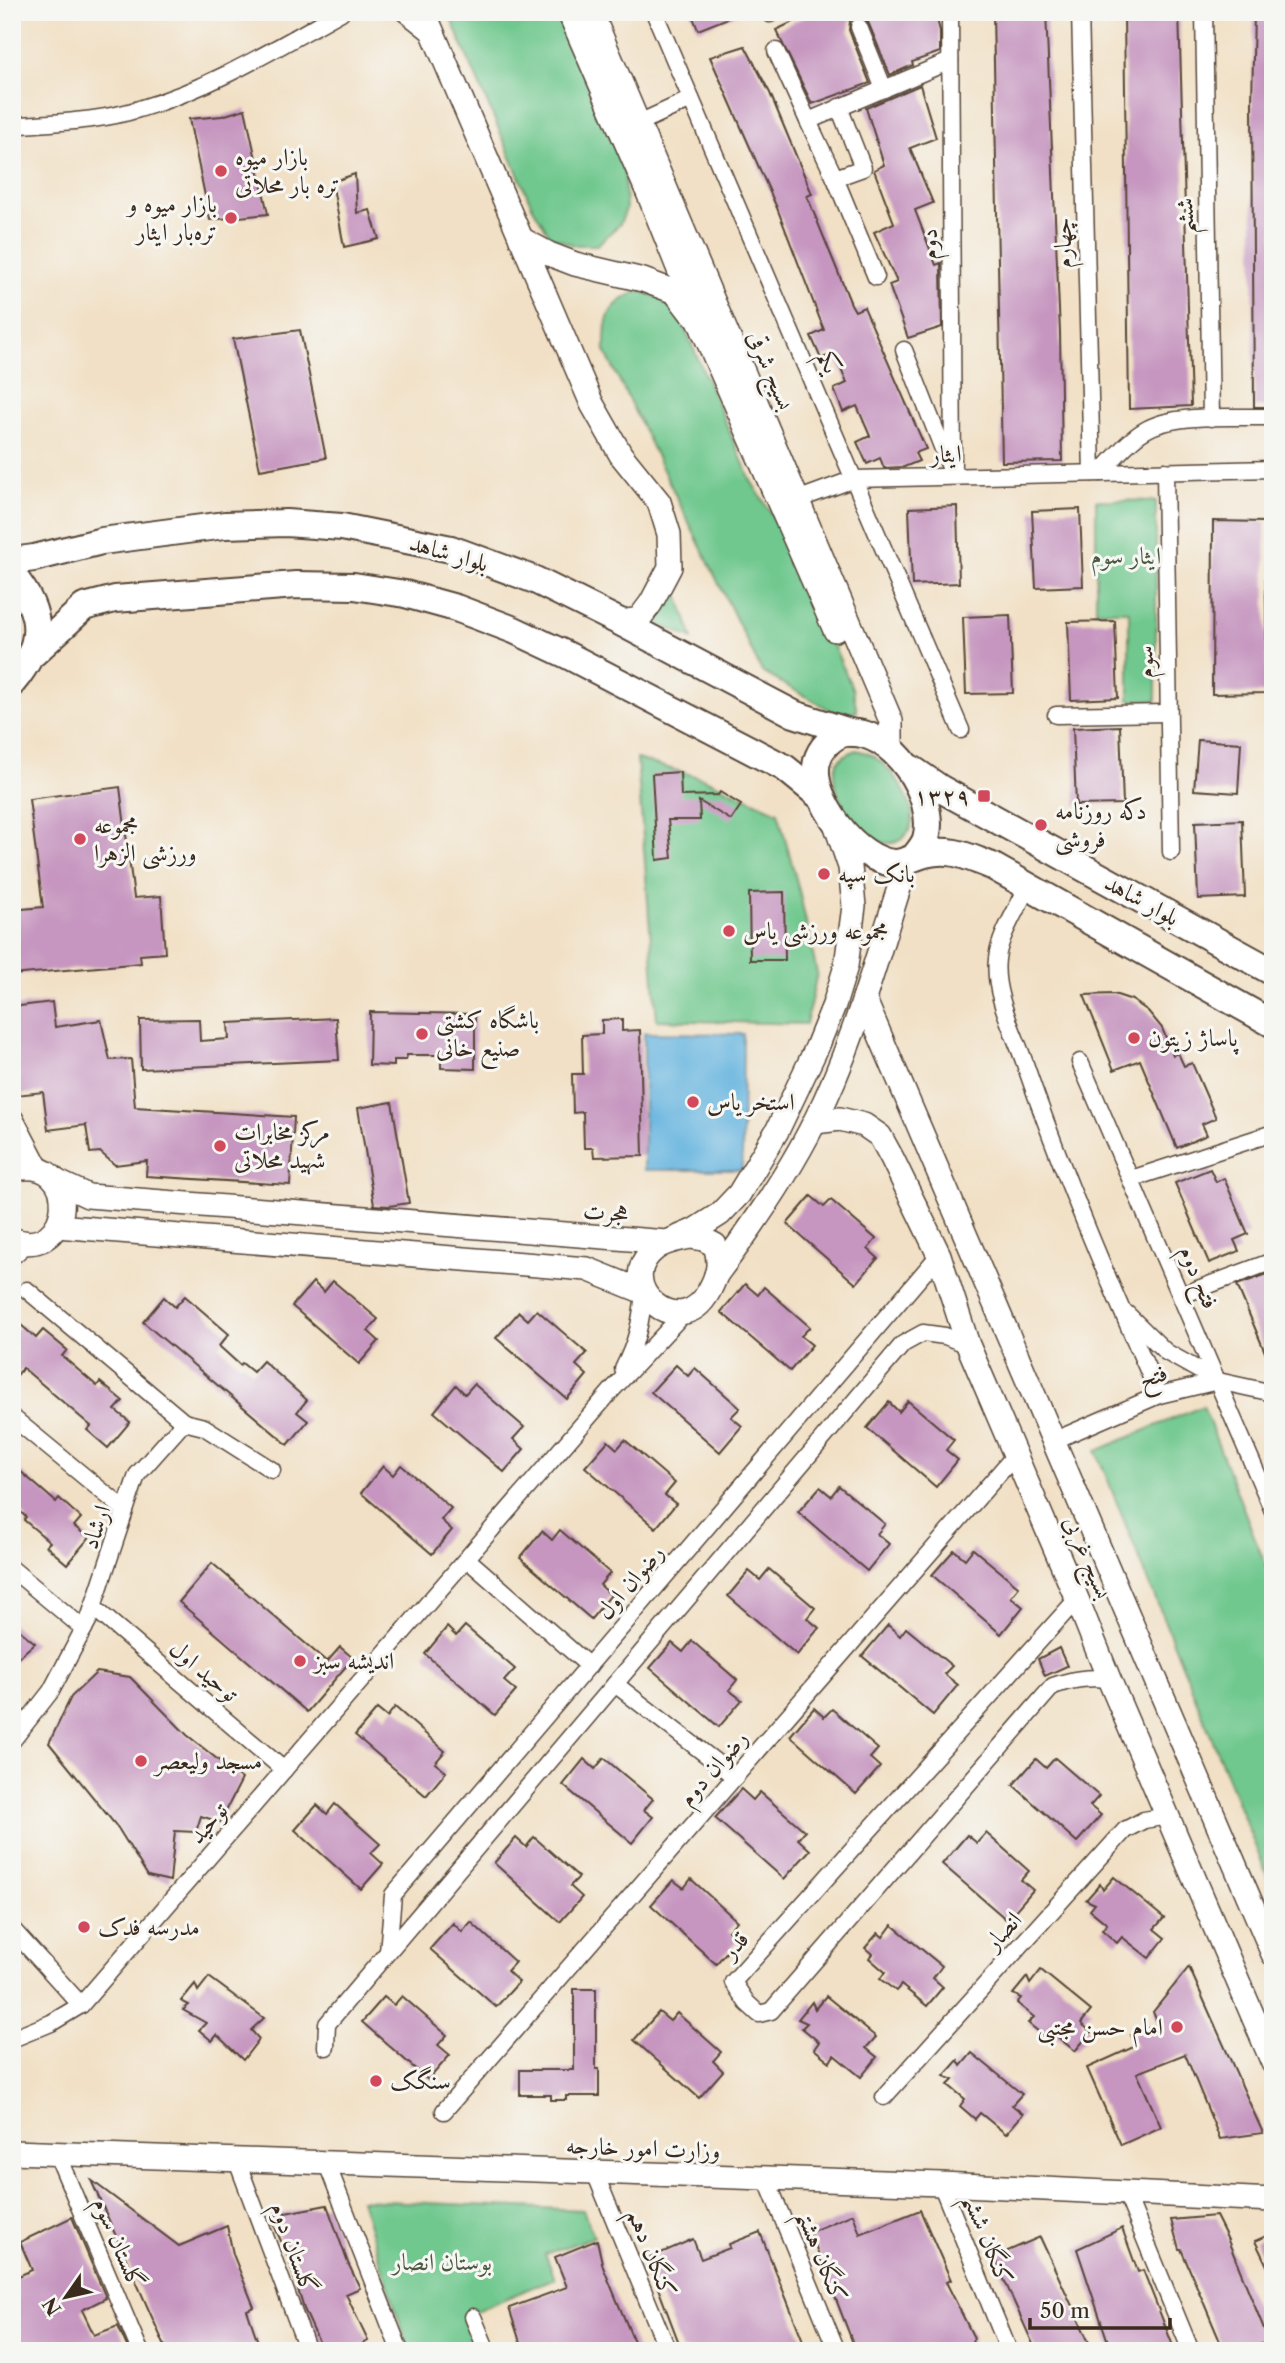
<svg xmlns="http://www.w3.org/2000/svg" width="1285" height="2363" font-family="'Libre Caslon Text',Amiri,serif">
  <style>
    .green { fill: #70c88e; stroke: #567956; stroke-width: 2 }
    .water { fill: #65b4df; stroke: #506f7e; stroke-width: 2 }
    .building { fill: #c696c0 }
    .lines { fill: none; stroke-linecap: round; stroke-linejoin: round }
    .minor-casing { stroke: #564537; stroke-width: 19 }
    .secondary-casing { stroke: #564537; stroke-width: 26 }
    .primary-casing { stroke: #564537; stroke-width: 30 }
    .minor { stroke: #fff; stroke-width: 16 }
    .secondary { stroke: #fff; stroke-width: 23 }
    .primary { stroke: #fff; stroke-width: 26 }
    .poi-dot { fill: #d1495b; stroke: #f6f6f2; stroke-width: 2.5 }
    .labels { text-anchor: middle; stroke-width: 6; stroke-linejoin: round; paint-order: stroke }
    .poi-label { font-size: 24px; fill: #3b2a1e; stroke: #f6f6f2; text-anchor: start }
    .street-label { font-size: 24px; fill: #3b2a1e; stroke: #f6f6f2 }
    .park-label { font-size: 24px; fill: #4b5940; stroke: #f6f6f2 }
  </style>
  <rect width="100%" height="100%" fill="#f6f6f2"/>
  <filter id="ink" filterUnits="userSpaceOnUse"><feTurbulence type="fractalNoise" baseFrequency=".0143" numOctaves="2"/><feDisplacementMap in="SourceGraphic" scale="14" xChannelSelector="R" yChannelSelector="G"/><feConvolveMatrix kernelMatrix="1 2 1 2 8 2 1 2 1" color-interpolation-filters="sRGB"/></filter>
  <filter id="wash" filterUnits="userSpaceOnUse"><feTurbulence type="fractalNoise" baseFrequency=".00686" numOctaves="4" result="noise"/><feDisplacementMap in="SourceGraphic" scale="28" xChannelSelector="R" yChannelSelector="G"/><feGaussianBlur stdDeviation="1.57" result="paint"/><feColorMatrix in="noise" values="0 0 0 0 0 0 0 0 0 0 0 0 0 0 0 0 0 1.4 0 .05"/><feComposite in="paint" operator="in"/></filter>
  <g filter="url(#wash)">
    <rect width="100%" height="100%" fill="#f1e0c5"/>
    <g class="green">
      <polygon points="448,12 556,12 624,167 626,209 620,224 597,245 573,245 550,236 532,206"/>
      <path d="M639,291L662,298L679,315L751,481L785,535L853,690L857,712H834L762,672L605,351C604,318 607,304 639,291Z"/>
      <polygon points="1096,500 1156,501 1156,701 1129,700 1129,611 1096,611"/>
      <polygon points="675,586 693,639 654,622"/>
      <path d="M856,750C863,752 870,753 876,758C895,772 926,813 905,836C875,868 814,785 841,758C845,754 851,752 856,750Z"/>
      <polygon points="637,759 705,779 778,812 799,890 817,973 806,1024 657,1020"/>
      <polygon points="1203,1406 1273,1584 1273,1890 1096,1451"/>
      <polygon points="361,2200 583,2210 594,2237 545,2254 555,2278 468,2314 482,2351 409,2351"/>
    </g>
    <polygon class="water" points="644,1033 743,1034 742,1170 644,1170"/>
    <g id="blocks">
      <g class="building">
        <polygon points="691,12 740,12 741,13 698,30"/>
        <polygon points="814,12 935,12 940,31 940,52 912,62 913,65 890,75 868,22 861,17 854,18 850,21 849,30 870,83 812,104 776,30"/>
        <polygon points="993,12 1046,12 1060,332 1062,461 1002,462"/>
        <polygon points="1124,12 1179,12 1191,406 1129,409"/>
        <polygon points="1254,12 1273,12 1273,407 1254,407 1252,103"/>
        <polygon points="745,46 770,93 812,194 807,196 851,304 855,311 864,307 926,449 915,453 919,461 904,467 884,468 880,458 867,464 857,442 870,436 857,406 843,412 834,389 847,383 834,353 821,359 811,336 824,330 777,208 710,57"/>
        <polygon points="920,85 936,138 910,148 933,203 915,210 936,265 941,263 942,327 908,338 889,285 897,282 874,232 894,223 874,170 884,165 866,108"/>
        <polygon points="245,109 268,214 210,220 189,119 222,116"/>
        <polygon points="355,174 357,213 370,210 379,239 344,247 332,182"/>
        <polygon points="300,330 326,458 260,470 233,339"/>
        <polygon points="957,506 959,583 912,585 909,508"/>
        <polygon points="1080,509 1083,586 1036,588 1032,511"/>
        <polygon points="1213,521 1265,522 1267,693 1212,694"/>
        <polygon points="1010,615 1013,693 966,694 963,617"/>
        <polygon points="1115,621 1118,698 1071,700 1068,622"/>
        <polygon points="1120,726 1123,804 1076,805 1073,728"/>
        <polygon points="1198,740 1241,743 1238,793 1194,790"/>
        <polygon points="680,772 681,796 718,795 720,792 741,805 731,820 699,801 700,820 668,820 672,858 657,860 652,774"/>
        <polygon points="120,787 134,898 161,896 165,953 140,955 141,963 12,975 12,910 43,907 29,799"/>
        <polygon points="1242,820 1245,897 1198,899 1195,822"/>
        <polygon points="784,892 785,960 750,960 749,893"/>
        <polygon points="1114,994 1132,1000 1148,1011 1162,1028 1173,1055 1178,1053 1184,1066 1192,1063 1216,1118 1202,1124 1207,1135 1177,1148 1140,1060 1114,1070 1084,995"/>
        <polygon points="52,1002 55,1027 101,1020 110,1060 131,1059 135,1107 294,1117 290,1185 146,1176 147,1161 115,1165 100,1152 90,1153 86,1125 48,1130 43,1092 16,1095 12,1062 12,1007"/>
        <polygon points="370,1012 475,1014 475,1069 441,1068 441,1055 407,1055 406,1060 394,1060 394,1066 369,1065"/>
        <polygon points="336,1018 339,1060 141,1069 140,1020 199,1019 200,1041 229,1039 228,1023"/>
        <polygon points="622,1019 622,1031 640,1030 643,1156 594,1157 593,1148 584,1148 583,1112 573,1113 572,1074 583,1074 582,1035 602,1034 602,1020"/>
        <polygon points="392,1102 409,1203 389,1206 374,1205 358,1108"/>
        <polygon points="1210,1169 1216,1182 1224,1178 1248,1234 1234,1240 1239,1251 1209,1263 1175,1183"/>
        <polygon points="811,1196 824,1207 831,1200 876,1239 868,1249 878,1258 856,1284 787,1224"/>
        <polygon points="1273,1272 1273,1369 1272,1369 1237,1285"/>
        <polygon points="333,1281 378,1319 368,1331 379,1341 359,1364 292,1306 313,1282 324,1292"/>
        <polygon points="745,1284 758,1295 764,1287 810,1327 801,1336 812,1345 790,1371 721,1312"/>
        <polygon points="185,1296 229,1334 219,1346 240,1365 242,1363 253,1372 263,1361 307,1400 297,1412 308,1421 288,1445 143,1322 164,1297 175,1307"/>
        <polygon points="537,1310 587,1353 576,1365 587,1375 567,1399 496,1338 519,1312 528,1320"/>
        <polygon points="21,1325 36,1338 43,1330 67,1350 62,1356 97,1386 100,1382 123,1401 115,1410 130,1422 108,1448 87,1430 91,1426 23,1368 12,1381 12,1335"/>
        <polygon points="676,1365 688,1376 695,1368 740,1408 731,1417 742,1426 720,1452 651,1392"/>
        <polygon points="474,1384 524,1427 513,1439 524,1449 504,1472 434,1412 456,1385 465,1394"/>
        <polygon points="908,1401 954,1440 946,1450 958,1460 936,1487 867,1428 889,1402 899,1412"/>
        <polygon points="625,1440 675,1483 665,1495 676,1504 656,1528 585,1467 608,1441 617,1449"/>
        <polygon points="12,1464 56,1502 59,1498 81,1518 74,1526 89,1538 67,1564 46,1546 50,1542 24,1520 26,1517 12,1504"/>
        <polygon points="401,1465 451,1508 441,1520 452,1530 432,1554 361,1493 383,1466 393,1475"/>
        <polygon points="839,1486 885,1524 877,1534 889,1544 867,1571 798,1512 820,1487 831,1496"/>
        <polygon points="560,1530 610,1573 600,1585 611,1595 591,1619 520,1558 542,1531 552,1540"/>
        <polygon points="973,1549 1019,1587 1011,1597 1023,1607 1001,1634 932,1575 954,1550 965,1559"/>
        <polygon points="212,1563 327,1662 340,1647 353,1658 307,1712 179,1602"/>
        <polygon points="769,1569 815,1608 807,1618 819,1628 797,1655 728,1596 749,1571 760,1580"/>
        <polygon points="12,1624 35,1643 12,1663"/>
        <polygon points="888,1625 900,1636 906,1628 952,1666 944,1674 958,1685 933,1715 862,1656"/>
        <polygon points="465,1626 515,1669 504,1681 516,1691 495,1715 425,1654 447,1627 456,1636"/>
        <polygon points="692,1641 737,1680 729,1690 742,1700 719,1727 650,1668 672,1643 683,1652"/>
        <polygon points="1059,1648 1067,1666 1045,1676 1038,1659"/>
        <polygon points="97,1672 130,1677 187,1735 242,1779 220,1822 201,1816 196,1832 175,1831 170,1881 148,1876 118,1828 49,1743 71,1697"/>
        <polygon points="395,1707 445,1751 435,1763 446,1772 426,1796 355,1735 377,1709 387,1717"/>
        <polygon points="814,1708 824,1717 832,1709 878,1749 870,1758 880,1767 856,1794 790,1736"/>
        <polygon points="604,1758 653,1799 644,1810 653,1817 632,1843 563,1785 584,1759 595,1769"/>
        <polygon points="1055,1758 1099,1796 1090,1806 1101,1815 1077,1842 1013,1785 1036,1759 1046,1768"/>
        <polygon points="741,1789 753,1800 760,1792 805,1831 798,1839 810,1850 784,1879 715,1818"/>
        <polygon points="335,1804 380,1844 371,1853 383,1864 361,1889 295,1830 317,1805 327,1814"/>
        <polygon points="986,1833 1029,1871 1021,1880 1033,1890 1007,1920 942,1864 967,1835 977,1843"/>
        <polygon points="534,1837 579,1877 570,1886 582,1897 560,1922 494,1863 516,1838 526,1847"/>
        <polygon points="1114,1877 1164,1918 1154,1929 1165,1938 1149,1958 1122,1937 1117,1943 1102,1930 1107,1924 1090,1910 1095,1904 1086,1900 1100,1884 1103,1890"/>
        <polygon points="691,1879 737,1921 728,1931 738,1939 716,1964 651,1905 673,1880 684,1888"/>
        <polygon points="471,1922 515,1962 507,1971 519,1982 496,2007 430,1949 453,1923 462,1932"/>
        <polygon points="892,1925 942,1966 933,1978 943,1987 927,2006 901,1985 896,1991 880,1979 885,1972 869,1958 872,1954 865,1948 878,1933 883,1937"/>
        <polygon points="1189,1967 1263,2133 1220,2139 1185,2054 1137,2073 1161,2127 1121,2145 1087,2068 1136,2046 1131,2035 1158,2024 1153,2012"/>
        <polygon points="1041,1970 1091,2011 1081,2023 1091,2032 1075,2051 1049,2030 1044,2036 1028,2023 1034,2017 1017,2003 1021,1998 1013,1994 1027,1977 1030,1984"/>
        <polygon points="209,1977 264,2018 251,2030 259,2039 243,2060 217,2035 212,2041 199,2030 206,2023 183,2010 189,2005 181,2001 195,1984 198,1991"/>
        <polygon points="574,1989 596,1989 596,2069 599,2069 599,2096 566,2096 566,2100 551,2100 551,2095 520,2095 520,2070 574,2070"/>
        <polygon points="402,1996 447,2035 438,2045 450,2055 428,2080 362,2022 384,1997 394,2005"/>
        <polygon points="826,1996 876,2037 866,2048 877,2057 861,2077 834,2055 830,2062 814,2049 819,2042 802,2028 807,2023 798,2019 812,2002 815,2009"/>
        <polygon points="659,2012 670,2021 677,2013 721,2052 713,2061 723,2071 699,2098 634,2040"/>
        <polygon points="972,2053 1022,2094 1012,2105 1023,2114 1006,2134 980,2113 975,2119 960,2106 965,2099 948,2085 953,2080 944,2076 958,2060 961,2066"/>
        <polygon points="91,2180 179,2246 227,2226 233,2254 254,2307 247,2310 261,2351 167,2351"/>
        <polygon points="327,2205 348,2263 360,2288 346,2294 368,2341 348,2351 323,2351 304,2309 288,2257 270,2216"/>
        <polygon points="920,2210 951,2280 946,2282 974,2338 972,2341 977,2351 856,2351 810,2232 853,2214 860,2234"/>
        <polygon points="1216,2216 1227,2238 1269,2341 1245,2351 1224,2351 1181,2249 1179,2249 1171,2220"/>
        <polygon points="72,2217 106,2298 82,2310 94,2335 118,2326 129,2351 12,2351 12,2279 32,2270 20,2242"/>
        <polygon points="1122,2228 1138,2272 1143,2270 1175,2351 1111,2351 1077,2249"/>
        <polygon points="760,2232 807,2351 682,2351 647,2259 693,2239 701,2259 730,2248 729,2244"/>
        <polygon points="1273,2233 1273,2278 1255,2241"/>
        <polygon points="1040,2237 1093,2351 1036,2351 994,2257"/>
        <polygon points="597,2240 603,2267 638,2351 523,2351 509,2308 567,2287 555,2257"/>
      </g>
    </g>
  </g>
  <g filter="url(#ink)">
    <use href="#blocks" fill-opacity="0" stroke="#564537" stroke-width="2"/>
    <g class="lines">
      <defs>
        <g id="minor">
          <polyline points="403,12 432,35"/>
          <polyline points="654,12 961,730"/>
          <polyline points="769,12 770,14"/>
          <polyline points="950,12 953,476"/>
          <polyline points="1080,12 1092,473"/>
          <polyline points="1204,12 1211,418"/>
          <polyline points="859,27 884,89"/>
          <polyline points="776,51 808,121 950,61"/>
          <polyline points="808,121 835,178 876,277"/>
          <polyline points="639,123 691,99"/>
          <path d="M12,126C54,122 99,122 139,109C211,88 275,49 341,12"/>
          <polyline points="835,178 863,168 839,107"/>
          <polyline points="904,350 950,467"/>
          <polyline points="1165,471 1171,852"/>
          <path d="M1100,473C1114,459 1127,441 1144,431C1173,412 1237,418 1273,417"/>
          <polyline points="797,500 854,479 1273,469"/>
          <polyline points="1056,715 1168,713"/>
          <path d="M1028,886C1018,907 999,937 997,959C993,993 1013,1030 1024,1061C1063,1175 1110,1285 1159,1395"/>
          <polyline points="1080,1062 1273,1511"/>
          <polyline points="1131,1179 1273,1133"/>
          <polyline points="12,1257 29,1242"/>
          <polyline points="27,1290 184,1422 204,1427 272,1470"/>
          <polyline points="1182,1295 1273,1261"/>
          <polyline points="1126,1313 1166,1352 1218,1381"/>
          <path d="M623,1369C637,1342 641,1322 644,1292"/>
          <polyline points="12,1417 125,1510"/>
          <polyline points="1053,1441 1159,1395 1218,1381 1273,1393"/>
          <polyline points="467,1559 589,1666"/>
          <polyline points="12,1569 84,1629"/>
          <path d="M1077,1599L733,1982L747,2003L759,2014L771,2011L1053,1686C1073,1679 1088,1677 1109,1679"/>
          <polyline points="93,1607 284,1770"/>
          <polyline points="615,1684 735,1777"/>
          <polyline points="12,1741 51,1691 89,1619 137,1475 184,1422"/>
          <polyline points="12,1929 81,2005"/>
          <polyline points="388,1952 393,1895 939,1255"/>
          <polyline points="12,2039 51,2023 81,2005 612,1390 685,1312"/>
          <polyline points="326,2047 327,2024 903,1344 923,1333 945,1336 968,1345"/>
          <polyline points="884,2097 1125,1830 1144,1820 1168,1816"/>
          <polyline points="444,2111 1016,1454"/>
          <polyline points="57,2154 140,2351"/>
          <polyline points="237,2161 308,2351"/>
          <polyline points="327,2164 400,2351"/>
          <polyline points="595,2173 668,2351"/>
          <polyline points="766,2178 837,2351"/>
          <polyline points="941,2184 1009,2351"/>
          <polyline points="1126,2193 1191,2351"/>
          <polyline points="473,2317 487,2351"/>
        </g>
        <g id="secondary">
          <polyline points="424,12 592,404 621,455 659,502 669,534 670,567 651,603 639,619 620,622"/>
          <polyline points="569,12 649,195 703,330 835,630"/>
          <polyline points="591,12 891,721 891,749"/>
          <polyline points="521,239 549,254 575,264 643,280 675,292 691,313"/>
          <polyline points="864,998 1273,1954"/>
          <polyline points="12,1120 37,1168"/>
          <polyline points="815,1122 840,1119 864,1125 880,1136 892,1158 939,1255 968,1345 1077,1599 1109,1679 1273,2063"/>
          <path d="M12,1170C85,1151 73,1264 12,1239"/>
          <polyline points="56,1181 88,1196 667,1242 695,1230 720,1214 739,1194 777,1131 817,1047 834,1005 846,966 854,906 850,867 835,823"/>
          <polyline points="57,1226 587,1269 644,1292"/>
          <path d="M690,1237L703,1239L715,1245C721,1264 718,1274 709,1291C680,1346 610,1284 655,1249C665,1241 678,1240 690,1237Z"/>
          <path d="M716,1275C752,1227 787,1177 814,1123C853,1047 875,962 901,882L904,861"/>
          <polyline points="12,2152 941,2184 1273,2200"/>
        </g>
        <g id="primary">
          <polyline points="12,561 34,558 102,541 225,525 286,523 342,527 451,549 535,580 620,622 794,714 853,733"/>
          <path d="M12,575C45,614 44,645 12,683"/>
          <polyline points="34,653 84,607 115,599 296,585 354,586 405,594 456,608 514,630 567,655 785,768 822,798"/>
          <polyline points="912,769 941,789 1273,972"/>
          <path d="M915,856C919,851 924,845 926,839C938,797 892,727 846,733C832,735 820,749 817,761C808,798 857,862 895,863C905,863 915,856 925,854C951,847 968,857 992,866L1273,1024"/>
        </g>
      </defs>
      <use href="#minor" class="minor-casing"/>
      <use href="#secondary" class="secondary-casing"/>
      <use href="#primary" class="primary-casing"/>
      <use href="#minor" class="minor"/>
      <use href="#secondary" class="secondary"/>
      <use href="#primary" class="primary"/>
    </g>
  </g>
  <g class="poi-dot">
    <circle cx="221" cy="171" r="7"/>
    <circle cx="231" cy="218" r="7"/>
    <rect x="977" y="789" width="14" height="14" rx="3.5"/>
    <circle cx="1041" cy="825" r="7"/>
    <circle cx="80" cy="839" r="7"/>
    <circle cx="824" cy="874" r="7"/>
    <circle cx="729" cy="931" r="7"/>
    <circle cx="422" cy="1034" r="7"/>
    <circle cx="1134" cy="1038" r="7"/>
    <circle cx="693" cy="1102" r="7"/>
    <circle cx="220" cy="1146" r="7"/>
    <circle cx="300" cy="1661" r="7"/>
    <circle cx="141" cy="1761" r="7"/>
    <circle cx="84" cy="1927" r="7"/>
    <circle cx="1177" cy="2027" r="7"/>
    <circle cx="376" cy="2081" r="7"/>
  </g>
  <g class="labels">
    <g class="poi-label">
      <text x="235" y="165">بازار میوه<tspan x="235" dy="28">تره بار محلاتی</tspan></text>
      <text x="217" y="212" text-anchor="end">بازار میوه و<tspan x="217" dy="28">تره‌بار ایثار</tspan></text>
      <text x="970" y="804" text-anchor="end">۱۳۲۹</text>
      <text x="1055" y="819">دکه روزنامه<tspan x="1055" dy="28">فروشی</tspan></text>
      <text x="94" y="833">مجموعه<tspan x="94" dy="28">ورزشی الزهرا</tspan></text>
      <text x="838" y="882">بانک سپه</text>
      <text x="743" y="939">مجموعه ورزشی یاس</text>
      <text x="436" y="1028">باشگاه کشتی<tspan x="436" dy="28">صنیع خانی</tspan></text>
      <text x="1148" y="1046">پاساژ زیتون</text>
      <text x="707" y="1110">استخر یاس</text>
      <text x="234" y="1140">مرکز مخابرات<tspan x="234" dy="28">شهید محلاتی</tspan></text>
      <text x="314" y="1669">اندیشه سبز</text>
      <text x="155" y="1769">مسجد ولیعصر</text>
      <text x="98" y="1935">مدرسه فدک</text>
      <text x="1163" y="2035" text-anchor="end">امام حسن مجتبی</text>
      <text x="390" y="2089">سنگک</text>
    </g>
    <g class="street-label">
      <text transform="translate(1185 216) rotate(-91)" y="8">ششم</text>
      <text transform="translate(1063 243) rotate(-91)" y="8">چهارم</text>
      <text transform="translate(929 244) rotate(-90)" y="8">دوم</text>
      <text transform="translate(829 362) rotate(67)" y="8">یکم</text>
      <text transform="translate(771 370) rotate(67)" y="8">بسیج شرقی</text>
      <text transform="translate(946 454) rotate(-2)" y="8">ایثار</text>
      <text transform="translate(449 553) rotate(16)" y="8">بلوار شاهد</text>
      <text transform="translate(1145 662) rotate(-91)" y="8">سوم</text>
      <text transform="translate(1142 900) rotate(29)" y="8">بلوار شاهد</text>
      <text transform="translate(606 1212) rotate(4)" y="8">هجرت</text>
      <text transform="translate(1199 1277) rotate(67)" y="8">فتح دوم</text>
      <text transform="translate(1153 1376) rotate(-18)" y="8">فتح</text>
      <text transform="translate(96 1527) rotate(-71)" y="8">ارشاد</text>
      <text transform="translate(1088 1557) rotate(67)" y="8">بسیج غربی</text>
      <text transform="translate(630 1582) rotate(-50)" y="8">رضوان اول</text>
      <text transform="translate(204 1671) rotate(40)" y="8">توحید اول</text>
      <text transform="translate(713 1768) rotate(-49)" y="8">رضوان دوم</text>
      <text transform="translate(208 1823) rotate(-49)" y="8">توحید</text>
      <text transform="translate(1003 1931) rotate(-48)" y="8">انصار</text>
      <text transform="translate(735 1945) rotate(-48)" y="8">قدر</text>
      <text transform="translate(643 2148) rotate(2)" y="8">وزارت امور خارجه</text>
      <text transform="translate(988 2239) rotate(68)" y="8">کنگان ششم</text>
      <text transform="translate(119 2243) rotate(67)" y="8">گلستان سوم</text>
      <text transform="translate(294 2248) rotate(70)" y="8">گلستان دوم</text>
      <text transform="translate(652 2253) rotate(68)" y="8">کنگان دهم</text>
      <text transform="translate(822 2256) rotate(68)" y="8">کنگان هشتم</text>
    </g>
    <g class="park-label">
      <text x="1126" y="564">ایثار سوم</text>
      <text x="442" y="2270">بوستان انصار</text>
    </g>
  </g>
  <rect width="1285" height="2363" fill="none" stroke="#f6f6f2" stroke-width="42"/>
  <g transform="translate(66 2297) rotate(236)" stroke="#f6f6f2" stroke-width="5" paint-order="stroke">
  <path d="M0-5L12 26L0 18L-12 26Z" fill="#3b2a1e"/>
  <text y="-10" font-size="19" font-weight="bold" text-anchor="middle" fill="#3b2a1e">N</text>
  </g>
  <path d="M1030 2318v10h140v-10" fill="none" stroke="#3b2a1e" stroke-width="3.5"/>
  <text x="1040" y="2318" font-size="21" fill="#3b2a1e" stroke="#f6f6f2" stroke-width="5" paint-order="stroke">50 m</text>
</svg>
